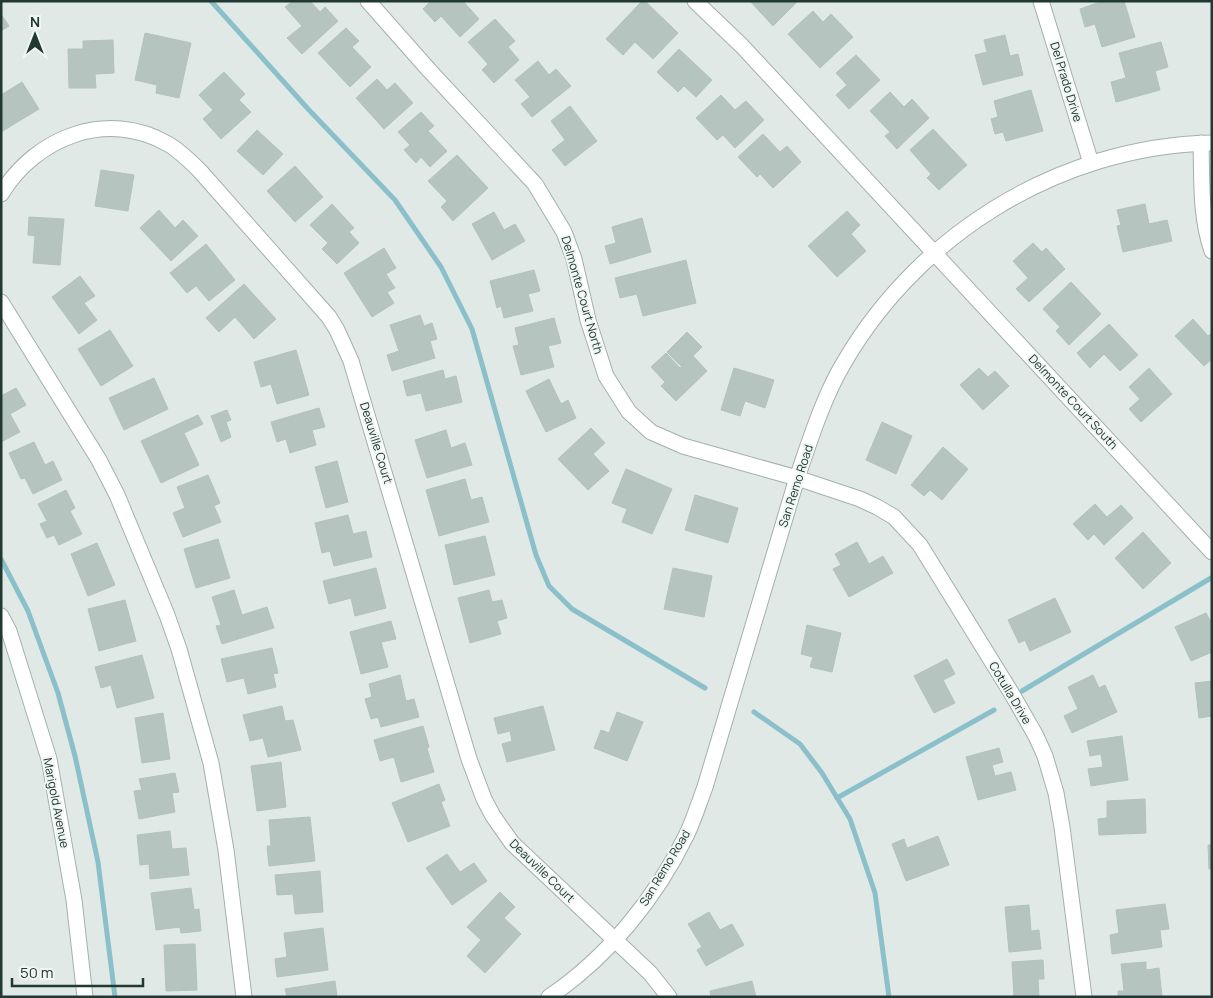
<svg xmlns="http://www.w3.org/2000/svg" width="1213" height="998" font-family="Manrope,sans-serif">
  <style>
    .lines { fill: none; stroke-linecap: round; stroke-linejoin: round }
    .stream { stroke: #8bc0cb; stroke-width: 5 }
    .building { fill: #b5c4be; stroke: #b3c2bc }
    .minor-casing { stroke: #a3b0ac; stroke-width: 17 }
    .tertiary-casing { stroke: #a3b0ac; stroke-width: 17 }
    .secondary-casing { stroke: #a0b4ad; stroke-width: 17 }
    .minor { stroke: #fff; stroke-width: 15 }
    .tertiary { stroke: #fff; stroke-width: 15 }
    .secondary { stroke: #fff; stroke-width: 15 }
    .labels { text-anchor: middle; stroke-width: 4; stroke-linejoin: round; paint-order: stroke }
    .street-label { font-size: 12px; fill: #223832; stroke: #f0f6f3 }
  </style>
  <rect width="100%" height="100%" fill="#e0e9e5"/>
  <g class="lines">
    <g class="stream">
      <polyline points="211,1 309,110 395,200 441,267 472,329 536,555 549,586 572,609 705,688"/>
      <polyline points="1,559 28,611 58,693 75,756 98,862 115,997"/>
      <polyline points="1022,691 1211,578"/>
      <polyline points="754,712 800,744 822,773 850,819 875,893 889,997"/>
      <polyline points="837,798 994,710"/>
    </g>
  </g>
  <g class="building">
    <polygon points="293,1 310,1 320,12 325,7 338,21 302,54 287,38 302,26 285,7"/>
    <polygon points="431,1 463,1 479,19 460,37 441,16 435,22 423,9"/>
    <polygon points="642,1 645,1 678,33 653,59 635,42 623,55 606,39"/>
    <polygon points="750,1 798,1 773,26"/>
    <polygon points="1103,1 1124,1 1135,37 1102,47 1095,24 1085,27 1080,9"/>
    <polygon points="813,11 823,22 831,14 853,37 820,68 788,34"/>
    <polygon points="1,14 9,26 1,31"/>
    <polygon points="495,19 515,41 508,47 519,60 494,83 482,70 488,64 468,42"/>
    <polygon points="346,28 359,41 352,47 371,67 350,87 318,53"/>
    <polygon points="145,33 191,43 179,98 156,93 157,85 135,80"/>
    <polygon points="1005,35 1010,56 1018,54 1023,75 983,85 975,55 987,52 984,40"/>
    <polygon points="113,40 114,73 95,74 96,88 69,88 68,49 83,49 83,41"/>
    <polygon points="1161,42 1168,67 1155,71 1160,90 1116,102 1111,82 1126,78 1119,53"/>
    <polygon points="679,49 712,80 696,97 684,86 678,92 657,72"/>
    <polygon points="856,55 880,80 849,109 836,95 847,85 836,73"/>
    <polygon points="538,61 549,75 556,69 571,86 532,117 521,104 530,97 515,80"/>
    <polygon points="224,72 245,94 239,100 251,112 221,139 203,119 213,110 199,95"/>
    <polygon points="377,79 387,90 395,83 413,103 384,129 356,98"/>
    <polygon points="22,82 39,109 1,132 1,95"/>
    <polygon points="1031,90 1043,131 1006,141 1003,132 995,134 991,119 998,117 994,101"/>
    <polygon points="890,92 904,107 912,99 929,118 897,149 885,136 890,132 870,111"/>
    <polygon points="721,95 735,110 746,101 764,120 735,148 723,135 717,140 696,118"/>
    <polygon points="570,106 597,141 565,166 552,150 565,140 551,121"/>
    <polygon points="421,112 434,126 428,131 447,151 430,167 421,157 416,163 404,150 410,145 398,132"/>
    <polygon points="933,129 967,165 939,190 927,178 931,174 910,150"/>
    <polygon points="257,130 283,154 263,175 237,151"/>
    <polygon points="763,134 780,152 787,146 801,162 773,188 760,174 757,177 738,157"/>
    <polygon points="457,155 488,188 453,221 441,207 447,201 428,181"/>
    <polygon points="295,166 323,197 295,222 267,191"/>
    <polygon points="101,170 134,175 128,211 95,206"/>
    <polygon points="332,204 354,228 349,232 359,243 337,264 322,249 328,243 310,225"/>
    <polygon points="1145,204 1149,224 1167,220 1172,241 1123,252 1117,226 1121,225 1117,210"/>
    <polygon points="159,210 175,228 183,220 198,236 171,261 140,228"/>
    <polygon points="847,211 860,225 851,234 866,251 837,277 808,246"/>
    <polygon points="494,212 504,230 515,224 525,241 492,260 472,224"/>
    <polygon points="29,217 64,219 60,265 33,263 35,236 28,235"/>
    <polygon points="642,218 651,252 610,264 605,246 616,243 612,227"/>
    <polygon points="1033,243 1042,252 1046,248 1065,269 1029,302 1016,289 1028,278 1013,261"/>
    <polygon points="206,244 235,280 209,301 196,286 187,293 170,273"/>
    <polygon points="384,248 396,268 386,274 395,288 387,292 394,303 372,317 344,273"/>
    <polygon points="686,260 696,303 643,316 637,294 620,298 615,278"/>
    <polygon points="534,270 540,291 528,294 533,311 504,318 501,306 497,308 490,281"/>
    <polygon points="80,276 95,296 84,303 97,320 79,334 52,297"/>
    <polygon points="1071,282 1101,314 1069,345 1056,331 1060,327 1043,309"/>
    <polygon points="244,284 276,319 254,339 235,317 219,332 206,318"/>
    <polygon points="420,315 424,326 432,323 437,339 430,341 435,358 392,371 387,355 399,351 390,325"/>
    <polygon points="554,318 561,343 548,346 554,367 521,375 513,346 519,345 515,328"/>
    <polygon points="1193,319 1208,336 1212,333 1212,359 1204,366 1175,336"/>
    <polygon points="1109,324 1138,355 1120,371 1104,354 1090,368 1077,353"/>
    <polygon points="110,330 133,366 101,386 78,349"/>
    <polygon points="687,332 702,347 682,367 667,352"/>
    <polygon points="296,350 309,395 277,404 271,384 261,387 254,362"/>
    <polygon points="666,353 680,368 693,356 707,371 676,401 661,386 665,382 651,367"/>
    <polygon points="734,368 774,380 765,408 745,401 740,416 721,410"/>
    <polygon points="979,368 988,377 995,371 1009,386 983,410 960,385"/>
    <polygon points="1149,368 1172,394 1141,422 1129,409 1140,399 1129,387"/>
    <polygon points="443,370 445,379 456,376 462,402 426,411 421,393 407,396 403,381"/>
    <polygon points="154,378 168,409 124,430 109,398"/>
    <polygon points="549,379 561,404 568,400 576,418 546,432 526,391"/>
    <polygon points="16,388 26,405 10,414 20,432 1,442 1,396"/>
    <polygon points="319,408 325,427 312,430 316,445 290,453 286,439 277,442 271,422"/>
    <polygon points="227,410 231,420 226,422 231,437 221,442 211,416"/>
    <polygon points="198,415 203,424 184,433 199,465 161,483 141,441"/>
    <polygon points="882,422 912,436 896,474 866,460"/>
    <polygon points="591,428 605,443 593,454 609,471 588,490 558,459"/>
    <polygon points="446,430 451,448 465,443 472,465 427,478 415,440"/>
    <polygon points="34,442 45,465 53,461 62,480 33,494 25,478 21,479 9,453"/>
    <polygon points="943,447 968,469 942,500 930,490 924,496 911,485"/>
    <polygon points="337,461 348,502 326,508 315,467"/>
    <polygon points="626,469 672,489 652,534 622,522 627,509 612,503"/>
    <polygon points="208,475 220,503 214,506 221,522 183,537 173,513 185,508 177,487"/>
    <polygon points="465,479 471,500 482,497 489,522 439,536 426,490"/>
    <polygon points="66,490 75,508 70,511 82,534 59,545 54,535 47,538 40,524 47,521 38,504"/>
    <polygon points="695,495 738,508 728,543 685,530"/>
    <polygon points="1095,504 1107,517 1121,505 1133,518 1104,545 1094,534 1088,540 1073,524"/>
    <polygon points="348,515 353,534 366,531 372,557 334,566 330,551 322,553 315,523"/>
    <polygon points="1143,532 1171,563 1143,589 1115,558"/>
    <polygon points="485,536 495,575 454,585 445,545"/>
    <polygon points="218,539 230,578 196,588 184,549"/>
    <polygon points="857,542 869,564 883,556 893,573 849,597 833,569 841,565 835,554"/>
    <polygon points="97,543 115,585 88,596 71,554"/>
    <polygon points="376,568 386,608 355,616 351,598 329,604 323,581"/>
    <polygon points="673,568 712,576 704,617 664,609"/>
    <polygon points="234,590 242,615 267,607 274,628 222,644 216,626 221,625 212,597"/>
    <polygon points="489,590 492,602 502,600 507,618 497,621 501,634 470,643 458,598"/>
    <polygon points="1055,598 1071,632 1030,651 1025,640 1019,643 1008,620"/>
    <polygon points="125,600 136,641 99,651 88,609"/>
    <polygon points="1206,613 1212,624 1212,652 1191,661 1175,627"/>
    <polygon points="391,621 396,639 381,642 388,667 361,674 350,632"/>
    <polygon points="807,625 841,633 832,672 810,667 813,657 801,654"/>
    <polygon points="272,648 278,673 273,674 276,687 248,694 244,678 227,682 221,659"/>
    <polygon points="142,655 154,698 117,708 111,685 101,688 95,667"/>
    <polygon points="947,659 955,674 943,680 955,703 934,713 914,676"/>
    <polygon points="400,675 406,701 414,699 419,717 381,727 378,717 371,719 365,699 372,697 369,684"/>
    <polygon points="1093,675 1099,688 1105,685 1117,712 1072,733 1064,716 1078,709 1068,687"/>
    <polygon points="1212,681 1212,716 1199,718 1195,683"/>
    <polygon points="282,706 285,721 293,720 301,750 268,757 263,738 250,741 243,715"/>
    <polygon points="543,706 555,750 507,762 502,744 512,741 510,731 498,734 494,718"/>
    <polygon points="617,712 643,722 627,761 594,748 601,730 609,733"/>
    <polygon points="163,713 170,759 142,763 135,718"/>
    <polygon points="423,726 429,747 427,748 434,772 401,782 394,757 380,761 374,740"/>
    <polygon points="1122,736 1128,780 1091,786 1088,769 1103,767 1101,754 1090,756 1087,741"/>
    <polygon points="999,748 1003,762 992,765 995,776 1011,772 1016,790 978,800 966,757"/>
    <polygon points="281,762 286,807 257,811 251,766"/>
    <polygon points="175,773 179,792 172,793 175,812 139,819 134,791 142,790 139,779"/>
    <polygon points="439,784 445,800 441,802 450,826 408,842 392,803"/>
    <polygon points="1145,799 1146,833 1099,835 1098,819 1107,818 1107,801"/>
    <polygon points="310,817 315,861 269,866 267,846 271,846 269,820"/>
    <polygon points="170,831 172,849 186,848 189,875 150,879 149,864 140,865 137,835"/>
    <polygon points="938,836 949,865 906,881 892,844 904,839 907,848"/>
    <polygon points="1208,845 1212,845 1212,869 1209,869"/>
    <polygon points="447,854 460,872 474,863 487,881 452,905 426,868"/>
    <polygon points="320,871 323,912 295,914 293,894 277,895 275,875"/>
    <polygon points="191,888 194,910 199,909 201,931 181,933 180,927 156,930 151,893"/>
    <polygon points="500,892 515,907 504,918 521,934 485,973 467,956 481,940 467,927"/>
    <polygon points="1165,904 1169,929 1160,930 1162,947 1112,954 1110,935 1119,933 1116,910"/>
    <polygon points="1029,905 1031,931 1039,930 1041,949 1009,952 1005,907"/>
    <polygon points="709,912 720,930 732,924 744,945 706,966 697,950 702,947 688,924"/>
    <polygon points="323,928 328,970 277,977 275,959 287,957 284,933"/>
    <polygon points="195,944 197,990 166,991 164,945"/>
    <polygon points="1043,960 1044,979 1038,979 1039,997 1014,997 1012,962"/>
    <polygon points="1146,962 1146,970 1159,968 1162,997 1118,997 1118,991 1124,991 1121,964"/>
    <polygon points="335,981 337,997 287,997 285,989"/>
    <polygon points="752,981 756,997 711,997 710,991"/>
  </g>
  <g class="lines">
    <defs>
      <g id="minor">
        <polyline points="368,1 429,70 535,184 564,232 574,259 588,320 606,376 629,412 651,432 683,446 797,478 860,499 877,507 894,517 920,545 1012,694 1036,736 1045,756 1056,793 1062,827 1084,997"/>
        <polyline points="695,1 742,46 1212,552"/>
        <polyline points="1041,1 1091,163"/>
        <path d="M1201,143C1202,179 1200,217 1212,251"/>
        <path d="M1,194C36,137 107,109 168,144C180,151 190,161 200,171L329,317L337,330L351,361L469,759L484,799L493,816L512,843L650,973L669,997"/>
        <polyline points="1,302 99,460 117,495 167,615 179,649 211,763 226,850 244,997"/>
      </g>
      <path id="tertiary" d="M549,997C608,957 656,898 687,834C694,819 699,803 705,787L797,478C809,443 820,408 837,375C910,239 1056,146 1212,143"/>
      <polyline id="secondary" points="1,616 9,631 49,759 74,900 85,997"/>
    </defs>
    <use href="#minor" class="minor-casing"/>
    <use href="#tertiary" class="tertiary-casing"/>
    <use href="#secondary" class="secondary-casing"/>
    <use href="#minor" class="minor"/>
    <use href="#tertiary" class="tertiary"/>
    <use href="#secondary" class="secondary"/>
  </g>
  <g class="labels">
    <g class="street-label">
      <text transform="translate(1066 82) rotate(73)" y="4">Del Prado Drive</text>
      <text transform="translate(582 295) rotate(74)" y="4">Delmonte Court North</text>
      <text transform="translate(1073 402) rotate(47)" y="4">Delmonte Court South</text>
      <text transform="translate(376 443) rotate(73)" y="4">Deauville Court</text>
      <text transform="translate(796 486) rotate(-72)" y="4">San Remo Road</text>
      <text transform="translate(1010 693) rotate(59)" y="4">Cotulla Drive</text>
      <text transform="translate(56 803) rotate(79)" y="4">Marigold Avenue</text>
      <text transform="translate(665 868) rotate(-59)" y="4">San Remo Road</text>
      <text transform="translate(542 871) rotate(44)" y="4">Deauville Court</text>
    </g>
  </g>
  <rect width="1213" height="998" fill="none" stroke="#223832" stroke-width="5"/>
  <g transform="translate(35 35)" stroke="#f0f6f3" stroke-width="4" paint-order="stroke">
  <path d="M0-4L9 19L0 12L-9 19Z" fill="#223832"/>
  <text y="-8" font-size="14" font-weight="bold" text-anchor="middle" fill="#223832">N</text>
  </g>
  <path d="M12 978v8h131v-8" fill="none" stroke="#223832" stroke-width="2.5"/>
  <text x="20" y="978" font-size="15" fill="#223832" stroke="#f0f6f3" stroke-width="4" paint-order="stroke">50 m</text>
</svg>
